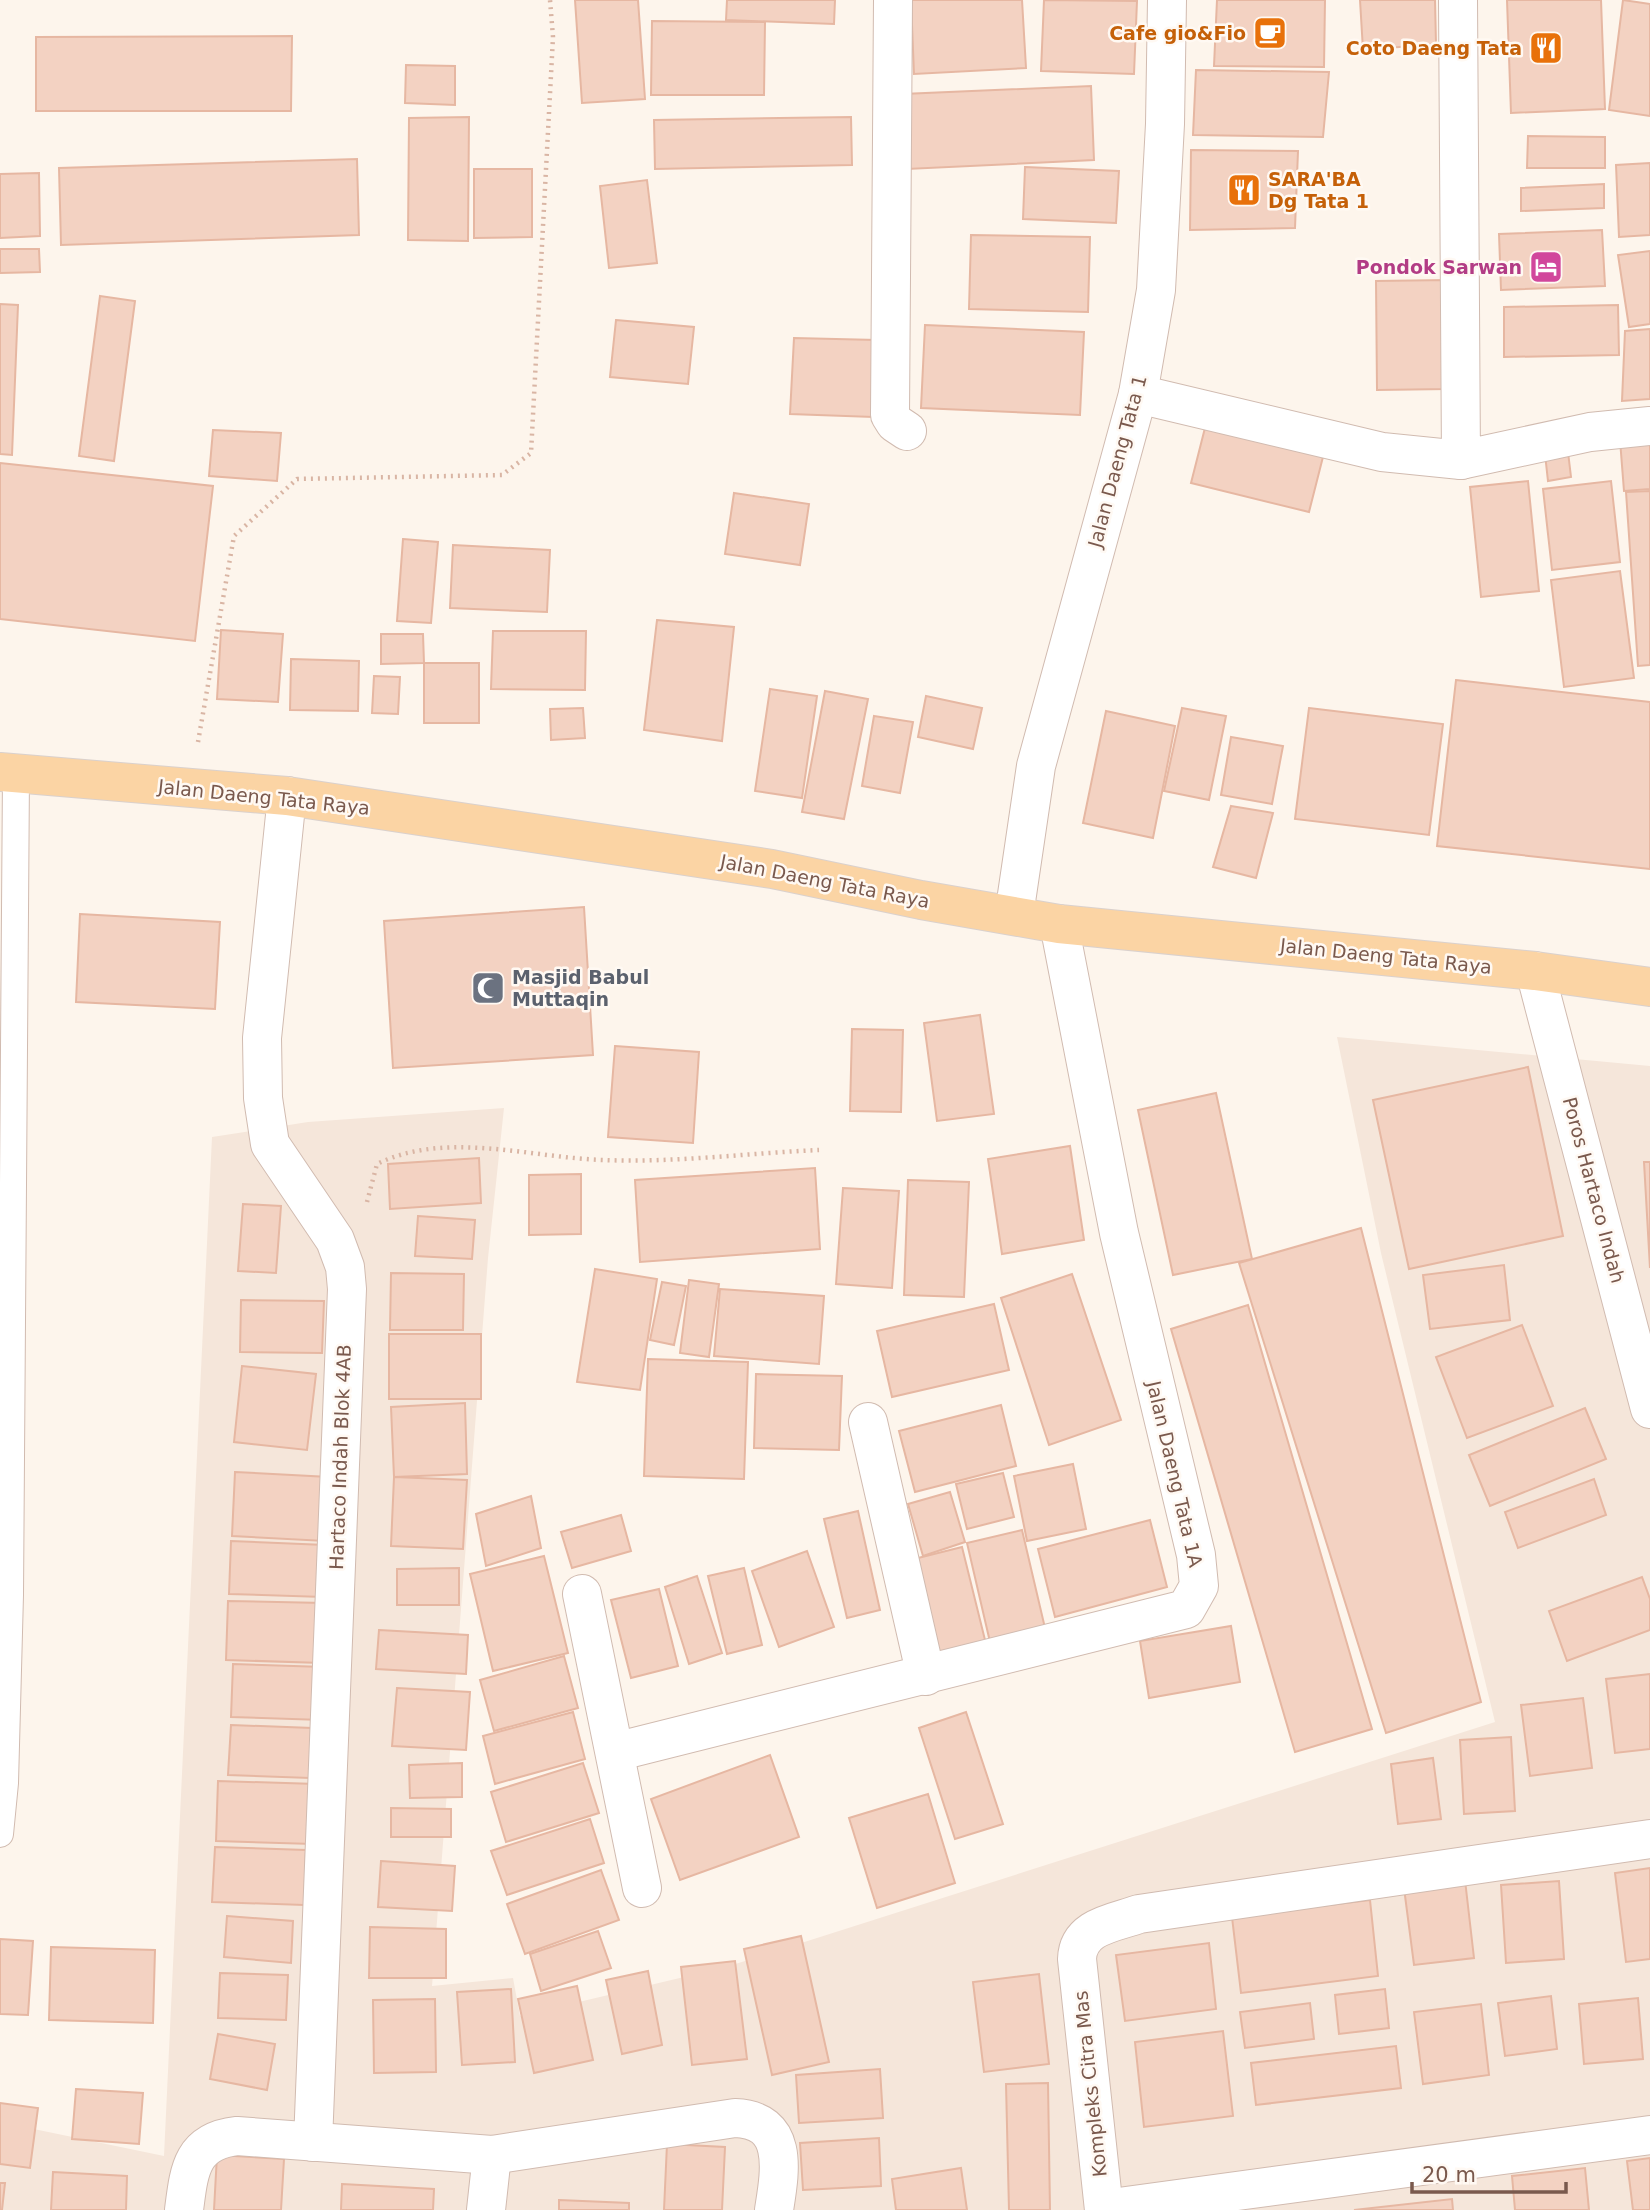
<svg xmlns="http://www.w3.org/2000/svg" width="1650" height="2210" font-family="'DejaVu Sans',sans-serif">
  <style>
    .residential { fill: #f5e6da }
    .building { fill: #f3d2c2; stroke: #e6b7a2; stroke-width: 2 }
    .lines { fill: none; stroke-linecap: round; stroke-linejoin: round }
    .service-casing { stroke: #d1bbb0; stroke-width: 28 }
    .minor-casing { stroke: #d1bbb0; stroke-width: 40 }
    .tertiary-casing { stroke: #d1bbb0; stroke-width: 40 }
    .primary-casing { stroke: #dad1cd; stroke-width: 40 }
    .path { stroke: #d9b5a4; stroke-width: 4.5; stroke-dasharray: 2 5; stroke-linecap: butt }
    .service { stroke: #fff; stroke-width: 26 }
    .minor { stroke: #fff; stroke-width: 38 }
    .tertiary { stroke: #fff; stroke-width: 38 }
    .primary { stroke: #fbd4a4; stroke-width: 38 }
    .labels { text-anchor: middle; stroke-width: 5; stroke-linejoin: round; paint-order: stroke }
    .food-label { font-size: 19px; font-weight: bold; fill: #c56008; stroke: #fff9f3; text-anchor: end }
    .hotel-label { font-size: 19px; font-weight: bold; fill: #b23c85; stroke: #fff9f3; text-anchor: end }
    .street-label { font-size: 19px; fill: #7a594d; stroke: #fff9f3 }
    .worship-label { font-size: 19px; font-weight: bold; fill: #5b616d; stroke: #fff9f3; text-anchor: start }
  </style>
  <rect width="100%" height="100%" fill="#fdf5ec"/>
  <polygon class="residential" points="1337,1037 1650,1066 1650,2210 0,2210 0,2122 164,2156 212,1137 308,1122 504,1108 488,1258 432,1986 513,1978 520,2016 726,1967 1495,1722 1381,1253"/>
  <g class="building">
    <polygon points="575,0 638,0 645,99 582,103"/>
    <polygon points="727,0 835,0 834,24 726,20"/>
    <polygon points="911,0 1022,0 1026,68 914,74"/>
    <polygon points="1044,0 1137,1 1134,74 1041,71"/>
    <polygon points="1217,0 1325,0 1324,67 1214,66"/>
    <polygon points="1360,0 1435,0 1436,44 1363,50"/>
    <polygon points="1507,0 1601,0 1605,109 1511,113"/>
    <polygon points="1623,0 1650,4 1650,116 1609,110"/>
    <polygon points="652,21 765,22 764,95 651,95"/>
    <polygon points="292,36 291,111 36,111 36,37"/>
    <polygon points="406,65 455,66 455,105 405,103"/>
    <polygon points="1196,70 1329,72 1323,137 1193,135"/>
    <polygon points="1091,86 1094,160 907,169 903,94"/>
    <polygon points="469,117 468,241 408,240 409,118"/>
    <polygon points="851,117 852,165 655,169 654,120"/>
    <polygon points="1528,136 1605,137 1605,168 1527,168"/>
    <polygon points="1191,150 1298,151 1295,228 1190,230"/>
    <polygon points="357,159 359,235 61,245 59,168"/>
    <polygon points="1650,163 1650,235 1619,237 1616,165"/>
    <polygon points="1025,167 1119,171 1116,223 1023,219"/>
    <polygon points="474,169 532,169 532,237 474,238"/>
    <polygon points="39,173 40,236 0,238 0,174"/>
    <polygon points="647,180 657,263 609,268 600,186"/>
    <polygon points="1604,184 1604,208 1521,211 1521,188"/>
    <polygon points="1602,230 1605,286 1501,290 1499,234"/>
    <polygon points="971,235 1090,237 1088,312 969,309"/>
    <polygon points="0,249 39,249 40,272 0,273"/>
    <polygon points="1650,251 1650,324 1629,327 1618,255"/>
    <polygon points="1448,280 1448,389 1377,390 1376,281"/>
    <polygon points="100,296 135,301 114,461 79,456"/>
    <polygon points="0,304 18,305 12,455 0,454"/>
    <polygon points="1618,305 1619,355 1504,357 1504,307"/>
    <polygon points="616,320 694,327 688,384 610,377"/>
    <polygon points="925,325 1084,332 1080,415 921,408"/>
    <polygon points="1650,329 1650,399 1622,401 1625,331"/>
    <polygon points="794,338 877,340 873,417 790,414"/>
    <polygon points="1207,420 1325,449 1309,512 1191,483"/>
    <polygon points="213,430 281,433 277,481 209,476"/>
    <polygon points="1650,437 1650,489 1624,491 1620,440"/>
    <polygon points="1568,452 1571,477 1548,481 1545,454"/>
    <polygon points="0,463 213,486 195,641 0,619"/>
    <polygon points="1528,481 1539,591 1481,597 1470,487"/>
    <polygon points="1611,481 1620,562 1552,570 1543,489"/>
    <polygon points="1650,491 1650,665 1638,666 1626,492"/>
    <polygon points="734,493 809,504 800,565 725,554"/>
    <polygon points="403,539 438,542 431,623 397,621"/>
    <polygon points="453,545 550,550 547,612 450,608"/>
    <polygon points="1620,571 1634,678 1564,687 1551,580"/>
    <polygon points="657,620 734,627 722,741 644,730"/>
    <polygon points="221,630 283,634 278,702 217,699"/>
    <polygon points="493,631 586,631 585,690 491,689"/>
    <polygon points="381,634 423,634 424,663 381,664"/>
    <polygon points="291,659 359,661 358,711 290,710"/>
    <rect x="424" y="663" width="55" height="60"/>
    <polygon points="374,676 400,677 398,714 372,713"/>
    <polygon points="1456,680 1650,702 1650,869 1437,846"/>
    <polygon points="770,689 817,696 802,798 755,791"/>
    <polygon points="825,691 868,699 844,819 802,812"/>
    <polygon points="926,696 982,708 973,749 918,737"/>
    <polygon points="583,708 585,738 551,740 550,709"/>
    <polygon points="1182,708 1226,716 1209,800 1164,791"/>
    <polygon points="1309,708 1443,724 1429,835 1295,819"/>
    <polygon points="1106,711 1175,726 1153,838 1083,823"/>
    <polygon points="874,716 913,722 900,793 862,786"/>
    <polygon points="1231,737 1283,746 1272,804 1221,795"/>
    <polygon points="1231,806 1273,813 1256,878 1213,867"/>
    <polygon points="584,907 593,1055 393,1068 384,921"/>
    <polygon points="80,914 220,922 215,1009 76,1002"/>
    <polygon points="980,1015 994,1114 937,1121 924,1023"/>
    <polygon points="852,1029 903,1030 901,1112 850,1111"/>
    <polygon points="615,1046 699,1052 693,1143 608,1137"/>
    <polygon points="1528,1067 1563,1236 1409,1269 1373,1100"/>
    <polygon points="1216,1093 1252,1259 1173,1275 1138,1110"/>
    <polygon points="1070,1146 1084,1240 1002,1254 988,1159"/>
    <polygon points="479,1158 481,1203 390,1209 388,1164"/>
    <polygon points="1644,1162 1650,1162 1650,1268"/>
    <polygon points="815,1168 820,1249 640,1262 635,1180"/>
    <polygon points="581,1174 581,1234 529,1235 529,1175"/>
    <polygon points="908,1180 969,1182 964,1297 904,1295"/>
    <polygon points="843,1188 899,1191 892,1288 836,1284"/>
    <polygon points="243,1204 281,1206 276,1273 238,1271"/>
    <polygon points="418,1216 475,1220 472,1259 415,1256"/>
    <polygon points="1361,1228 1481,1702 1386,1733 1239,1263"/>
    <polygon points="1504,1265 1510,1320 1430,1329 1423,1275"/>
    <polygon points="595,1269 657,1279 640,1390 577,1382"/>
    <polygon points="391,1273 464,1274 463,1330 390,1330"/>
    <polygon points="1072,1274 1121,1420 1049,1445 1001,1298"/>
    <polygon points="689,1280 719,1284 709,1357 680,1353"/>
    <polygon points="662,1282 686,1286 674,1345 650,1340"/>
    <polygon points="720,1289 824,1296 819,1364 714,1356"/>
    <polygon points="241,1300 324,1301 322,1353 240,1352"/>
    <polygon points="994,1304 1009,1370 892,1397 877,1331"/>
    <polygon points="1248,1305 1372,1729 1295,1752 1171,1329"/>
    <polygon points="1522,1325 1553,1406 1467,1438 1436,1357"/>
    <rect x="389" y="1334" width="92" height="65"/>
    <polygon points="648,1359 748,1362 744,1479 644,1476"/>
    <polygon points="242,1366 316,1374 307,1450 234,1442"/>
    <polygon points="756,1374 842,1376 839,1450 754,1448"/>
    <polygon points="465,1403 467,1474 394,1477 391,1407"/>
    <polygon points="1001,1405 1016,1466 915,1492 899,1431"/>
    <polygon points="1585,1408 1606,1459 1490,1506 1469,1455"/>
    <polygon points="1073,1464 1086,1529 1027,1541 1014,1476"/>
    <polygon points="235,1472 329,1477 325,1541 232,1536"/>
    <polygon points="1003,1473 1014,1517 967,1529 956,1484"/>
    <polygon points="394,1477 467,1480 463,1549 391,1546"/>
    <polygon points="1594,1479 1606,1515 1518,1548 1505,1512"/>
    <polygon points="950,1492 965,1542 923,1556 908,1504"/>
    <polygon points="531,1496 541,1548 486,1566 476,1514"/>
    <polygon points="858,1511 880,1610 847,1618 824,1519"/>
    <polygon points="621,1515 631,1551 572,1568 561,1532"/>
    <polygon points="1150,1520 1167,1587 1055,1617 1038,1549"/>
    <polygon points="1022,1530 1045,1628 990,1642 967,1543"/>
    <polygon points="231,1541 325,1545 323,1597 229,1594"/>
    <polygon points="962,1547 986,1644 925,1659 902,1562"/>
    <polygon points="807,1551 834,1627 779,1647 752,1571"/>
    <polygon points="544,1556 568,1653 493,1671 470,1574"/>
    <polygon points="459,1568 459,1605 397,1605 397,1569"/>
    <polygon points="744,1568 762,1645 727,1654 708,1576"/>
    <polygon points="697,1576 722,1653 689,1664 665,1587"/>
    <polygon points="1642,1577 1650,1599 1650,1630 1567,1661 1549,1611"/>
    <polygon points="659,1589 678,1666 631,1678 611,1600"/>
    <polygon points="228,1601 324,1603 322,1663 226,1660"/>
    <polygon points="1231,1626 1240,1682 1149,1698 1140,1641"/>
    <polygon points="379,1630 468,1635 466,1674 376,1669"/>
    <polygon points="564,1656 578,1708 494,1731 480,1680"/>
    <polygon points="233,1664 324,1667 322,1720 231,1717"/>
    <polygon points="1650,1674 1650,1749 1615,1753 1606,1679"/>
    <polygon points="397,1688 470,1692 466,1750 392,1746"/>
    <polygon points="1583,1698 1592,1768 1530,1776 1521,1705"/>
    <polygon points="573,1712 585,1759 495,1784 483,1736"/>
    <polygon points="966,1712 1003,1824 955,1839 919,1728"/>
    <polygon points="231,1725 312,1728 310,1778 228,1775"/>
    <polygon points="1511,1737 1515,1811 1464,1814 1460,1740"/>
    <polygon points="770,1755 799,1837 680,1880 651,1799"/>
    <polygon points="1433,1758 1441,1819 1398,1824 1391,1764"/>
    <polygon points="462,1763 462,1797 410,1798 409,1765"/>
    <polygon points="583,1763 599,1813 506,1842 491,1792"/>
    <polygon points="218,1781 316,1784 313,1844 216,1841"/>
    <polygon points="928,1794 955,1883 877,1908 849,1818"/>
    <polygon points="391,1808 451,1809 451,1837 391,1837"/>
    <polygon points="590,1819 604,1863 507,1895 491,1851"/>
    <polygon points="215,1847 306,1850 304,1905 212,1902"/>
    <polygon points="381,1861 455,1866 452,1911 378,1907"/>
    <polygon points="1650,1868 1650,1959 1626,1962 1615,1873"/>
    <polygon points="601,1870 619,1920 525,1954 507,1904"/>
    <polygon points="1465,1880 1474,1958 1414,1965 1404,1888"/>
    <polygon points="1559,1881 1564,1959 1506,1963 1501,1885"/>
    <polygon points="1370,1900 1378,1976 1241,1993 1232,1917"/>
    <polygon points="227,1916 293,1921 291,1963 224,1957"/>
    <polygon points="370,1927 446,1929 446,1978 369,1978"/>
    <polygon points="598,1931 611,1968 541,1991 530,1954"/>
    <polygon points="801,1936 829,2062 772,2075 744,1949"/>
    <polygon points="0,1939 33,1941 28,2015 0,2014"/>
    <polygon points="1209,1943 1216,2009 1125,2021 1116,1955"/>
    <polygon points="51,1947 155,1950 153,2023 49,2020"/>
    <polygon points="735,1961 747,2059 692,2065 681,1967"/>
    <polygon points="648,1971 662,2045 622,2054 606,1980"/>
    <polygon points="220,1973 288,1975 286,2020 218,2018"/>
    <polygon points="1039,1974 1049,2064 984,2072 973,1982"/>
    <polygon points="577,1986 593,2060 534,2073 518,1999"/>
    <polygon points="511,1989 515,2062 462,2065 457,1992"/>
    <polygon points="1385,1989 1389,2028 1339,2034 1335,1995"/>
    <polygon points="1551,1996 1557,2049 1505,2056 1498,2003"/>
    <polygon points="1638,1998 1643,2059 1584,2064 1579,2004"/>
    <polygon points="435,1999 436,2072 374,2073 373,2000"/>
    <polygon points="1310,2003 1314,2039 1245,2048 1240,2012"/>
    <polygon points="1481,2004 1489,2075 1423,2084 1414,2012"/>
    <polygon points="1223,2031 1233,2116 1144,2127 1135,2042"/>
    <polygon points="218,2034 275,2044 267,2090 210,2079"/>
    <polygon points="1396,2046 1401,2088 1256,2105 1251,2063"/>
    <polygon points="880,2069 883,2118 799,2123 796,2075"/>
    <polygon points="1048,2083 1050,2210 1009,2210 1006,2084"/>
    <polygon points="76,2089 143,2093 139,2144 72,2139"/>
    <polygon points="0,2103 38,2108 30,2168 0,2164"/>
    <polygon points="879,2138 881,2186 803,2190 800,2143"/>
    <polygon points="667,2144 725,2147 722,2210 664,2210"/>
    <polygon points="217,2155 284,2159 281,2210 214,2210"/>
    <polygon points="1650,2158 1650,2210 1633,2210 1627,2161"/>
    <polygon points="961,2168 967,2210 896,2210 892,2179"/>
    <polygon points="1585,2168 1589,2210 1515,2210 1512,2176"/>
    <polygon points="53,2172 127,2176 126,2210 51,2210"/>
    <polygon points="0,2183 5,2183 2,2210 0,2210"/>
    <polygon points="342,2184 434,2189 433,2210 341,2210"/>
    <polygon points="1452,2199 1453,2210 1354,2210"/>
    <polygon points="559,2200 629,2203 629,2210 559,2210"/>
  </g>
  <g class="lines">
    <defs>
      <polyline id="service" points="0,1834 5,1783 10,1595 16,774"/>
      <g id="minor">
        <polyline points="893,0 890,415 895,423 907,431"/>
        <polyline points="1458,0 1461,460 1590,432 1650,426"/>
        <polyline points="1138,394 1382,452 1461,460"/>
        <polyline points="287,796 262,1038 263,1098 270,1144 335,1240 345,1267 347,1289 313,2142"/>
        <polyline points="1535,971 1650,1409"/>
        <polyline points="868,1422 926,1676"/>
        <polyline points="582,1594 642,1888"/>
        <polyline points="615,1752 1186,1609 1199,1586 1196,1555 1119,1233 1059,924"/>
        <polyline points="1104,2209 1650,2135"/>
        <path d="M184,2210C189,2171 191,2141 237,2136L492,2155L735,2118C790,2120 780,2172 774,2210"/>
        <polyline points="486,2210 492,2155"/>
        <path d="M1104,2210L1077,1959C1078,1926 1114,1923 1139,1914L1650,1839"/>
      </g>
      <polyline id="tertiary" points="1014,915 1036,766 1138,394 1156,290 1165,124 1167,0"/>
      <polyline id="primary" points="0,772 287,796 772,869 921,900 1059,924 1535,971 1650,987"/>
    </defs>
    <use href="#service" class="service-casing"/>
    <use href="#minor" class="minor-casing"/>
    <use href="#tertiary" class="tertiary-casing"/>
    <use href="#primary" class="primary-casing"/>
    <g class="path">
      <polyline points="198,742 234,536 297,479 502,475 531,453 553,37 550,0"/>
      <path d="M367,1202L377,1164C446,1130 531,1158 604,1160C673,1163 749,1153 819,1150"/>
    </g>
    <use href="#service" class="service"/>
    <use href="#minor" class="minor"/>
    <use href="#tertiary" class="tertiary"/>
    <use href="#primary" class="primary"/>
  </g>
  <defs>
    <symbol id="cafe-square" viewBox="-11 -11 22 22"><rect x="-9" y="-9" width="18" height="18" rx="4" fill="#e8710a" stroke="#fff9f3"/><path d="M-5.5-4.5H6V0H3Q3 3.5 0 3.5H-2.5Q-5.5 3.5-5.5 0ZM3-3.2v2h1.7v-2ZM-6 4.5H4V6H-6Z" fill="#fff"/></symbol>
    <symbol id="restaurant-square" viewBox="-11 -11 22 22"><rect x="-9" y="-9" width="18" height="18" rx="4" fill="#e8710a" stroke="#fff9f3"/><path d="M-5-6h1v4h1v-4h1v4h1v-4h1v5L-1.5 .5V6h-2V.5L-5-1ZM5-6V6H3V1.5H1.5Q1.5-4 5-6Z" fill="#fff"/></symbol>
    <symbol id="hotel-square" viewBox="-11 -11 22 22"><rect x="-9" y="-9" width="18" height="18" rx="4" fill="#d1479c" stroke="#fff9f3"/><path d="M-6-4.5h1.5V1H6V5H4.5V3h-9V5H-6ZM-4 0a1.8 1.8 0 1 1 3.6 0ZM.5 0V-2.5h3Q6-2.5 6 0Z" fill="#fff"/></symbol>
    <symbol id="mosque-square" viewBox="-11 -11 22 22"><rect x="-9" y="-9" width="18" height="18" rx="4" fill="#6b7280" stroke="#fff9f3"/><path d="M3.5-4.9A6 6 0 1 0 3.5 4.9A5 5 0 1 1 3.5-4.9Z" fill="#fff"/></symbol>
  </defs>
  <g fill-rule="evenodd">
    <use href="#cafe-square" x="1251" y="14" width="38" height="38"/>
    <use href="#restaurant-square" x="1527" y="29" width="38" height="38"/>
    <use href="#restaurant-square" x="1225" y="171" width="38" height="38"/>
    <use href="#hotel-square" x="1527" y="248" width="38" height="38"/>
    <use href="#mosque-square" x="469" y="969" width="38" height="38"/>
  </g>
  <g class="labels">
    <g class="food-label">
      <text x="1246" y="40">Cafe gio&amp;Fio</text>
      <text x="1522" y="55">Coto Daeng Tata</text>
      <text x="1268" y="186" text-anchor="start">SARA'BA<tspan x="1268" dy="22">Dg Tata 1</tspan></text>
    </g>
    <g class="hotel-label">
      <text x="1522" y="274">Pondok Sarwan</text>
    </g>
    <g class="street-label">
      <text transform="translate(1117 461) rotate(-75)" y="7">Jalan Daeng Tata 1</text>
      <text transform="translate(264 797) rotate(6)" y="7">Jalan Daeng Tata Raya</text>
      <text transform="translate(825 881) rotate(11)" y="7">Jalan Daeng Tata Raya</text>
      <text transform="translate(1386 956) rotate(6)" y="7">Jalan Daeng Tata Raya</text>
      <text transform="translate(1594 1190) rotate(75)" y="7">Poros Hartaco Indah</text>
      <text transform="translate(340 1457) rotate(-88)" y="7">Hartaco Indah Blok 4AB</text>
      <text transform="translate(1175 1474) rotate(77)" y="7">Jalan Daeng Tata 1A</text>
      <text transform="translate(1090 2084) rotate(-96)" y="7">Kompleks Citra Mas</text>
    </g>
    <g class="worship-label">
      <text x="512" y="984">Masjid Babul<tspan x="512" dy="22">Muttaqin</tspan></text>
    </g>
  </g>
  <path d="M1412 2182v10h154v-10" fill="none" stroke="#7a594d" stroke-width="3.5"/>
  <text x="1422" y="2182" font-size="21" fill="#7a594d" stroke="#fff9f3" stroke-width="5" paint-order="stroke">20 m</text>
</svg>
